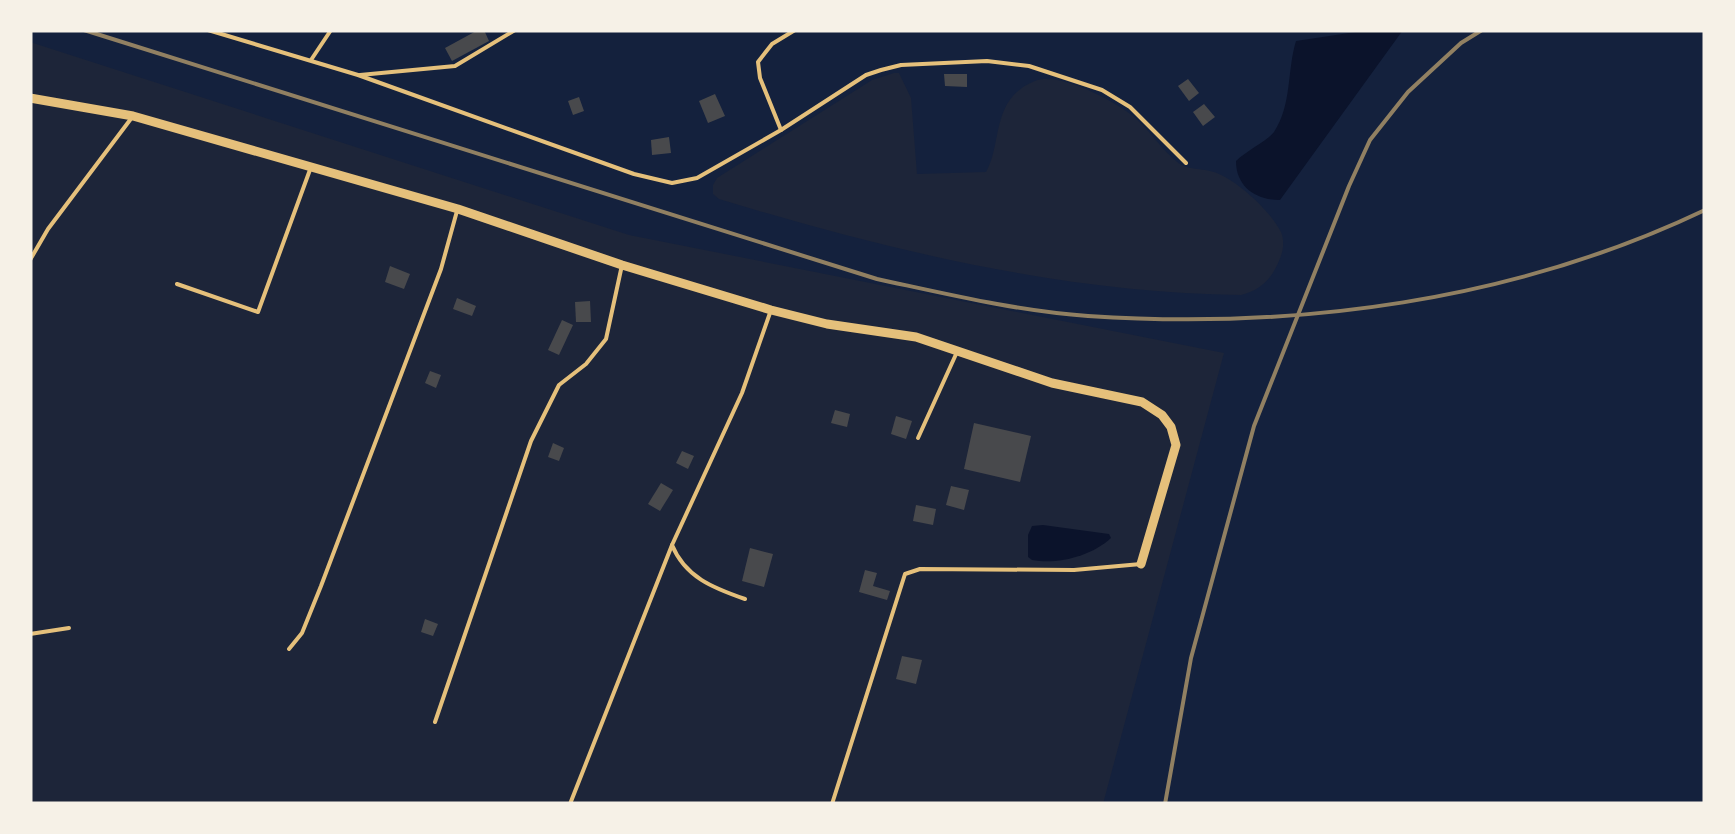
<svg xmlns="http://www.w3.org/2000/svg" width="1735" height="834" font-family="'Fira Sans Condensed',sans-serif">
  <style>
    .green { fill: #1d2539 }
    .water { fill: #0b132b }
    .building { fill: #48494c }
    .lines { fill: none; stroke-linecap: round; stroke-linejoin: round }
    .service { stroke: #e5c07b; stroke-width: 4 }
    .minor { stroke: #e5c07b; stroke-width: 9 }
    .rail { stroke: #918062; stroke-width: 4 }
  </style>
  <rect width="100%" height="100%" fill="#14213d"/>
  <g class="green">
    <polygon points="30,42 629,235 1224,353 1103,804 30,804"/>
    <path d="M894,73H899L911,98L917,174L986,172C1003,142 990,99 1035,81C1059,71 1114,101 1133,116C1149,129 1160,148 1176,161C1188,172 1205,167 1219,174C1240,183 1271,212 1281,232C1285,242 1283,252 1279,261C1271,280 1260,290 1241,295C1064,293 887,250 719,199L713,194V185L717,178L872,80Z"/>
  </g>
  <g class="water">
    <path d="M1369,30H1403L1280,200C1256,200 1236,187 1236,161C1246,151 1267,141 1274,132C1292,105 1287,70 1296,41Z"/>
    <path d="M1043,525L1109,534L1111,538C1092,556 1057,565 1032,560L1028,557V535L1032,526Z"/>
  </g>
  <g class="building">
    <polygon points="478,30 484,30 489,41 452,61 445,48"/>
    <polygon points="944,74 967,74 967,87 945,86"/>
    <polygon points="1188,79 1199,93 1189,101 1178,86"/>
    <polygon points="715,94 725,116 708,123 699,101"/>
    <polygon points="579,97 584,111 573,115 568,101"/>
    <polygon points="1204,104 1215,117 1203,126 1193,112"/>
    <polygon points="669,137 671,153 652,155 651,140"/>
    <polygon points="390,266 410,274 404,289 385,282"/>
    <polygon points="457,298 476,306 472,316 453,309"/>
    <polygon points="590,301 591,322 576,322 575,302"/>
    <polygon points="562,320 573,325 559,355 548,350"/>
    <polygon points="430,371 441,375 436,388 425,383"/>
    <polygon points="835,410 850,414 847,427 831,423"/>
    <polygon points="896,416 912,421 906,439 891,434"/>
    <polygon points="974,423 1031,436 1020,482 964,469"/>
    <polygon points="553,443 564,448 559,461 548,457"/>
    <polygon points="682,451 694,456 688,469 676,463"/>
    <polygon points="661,483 673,490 660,511 648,504"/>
    <polygon points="951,486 969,490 964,510 946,505"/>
    <polygon points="916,505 936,509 933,525 913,521"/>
    <polygon points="750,548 773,554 764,587 742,581"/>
    <polygon points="865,570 877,573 873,586 890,591 887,600 859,592"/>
    <polygon points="425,619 438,624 433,636 421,632"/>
    <polygon points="902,656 922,660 916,684 896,679"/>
  </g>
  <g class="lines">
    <g class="service">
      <polyline points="208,30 358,75 634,174 672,183 697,178 781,130 866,75 881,70 901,65 987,61 1029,66 1102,90 1130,107 1186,163"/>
      <polyline points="311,60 331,30"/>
      <polyline points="360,75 455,66 515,30"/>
      <polyline points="781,130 760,78 758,62 772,44 795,30"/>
      <polyline points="30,260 48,229 133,116"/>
      <polyline points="177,284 258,312 311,167"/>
      <polyline points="918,438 957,352"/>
      <path d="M745,599C713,588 685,577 672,545L742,393L771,310"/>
      <polyline points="30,634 69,628"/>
      <polyline points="289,649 302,633 321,586 441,269 457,211"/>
      <polyline points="435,722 531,441 559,385 586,364 606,339 622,265"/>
      <polyline points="570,804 672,545"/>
      <polyline points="832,804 905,574 920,569 1074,570 1141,564"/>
    </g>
    <polyline class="minor" points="30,98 133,116 458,209 622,265 771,310 827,324 916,337 1052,383 1142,402 1162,415 1171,427 1176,445 1141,564"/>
    <g class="rail">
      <path d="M84,30L877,279C947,294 1017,311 1088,316C1297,330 1514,301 1705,210"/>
      <polyline points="1165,804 1191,658 1254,426 1349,186 1370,140 1408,92 1461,43 1482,30"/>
    </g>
  </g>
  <rect width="1735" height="834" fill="none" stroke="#f6f1e7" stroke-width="65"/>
</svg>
